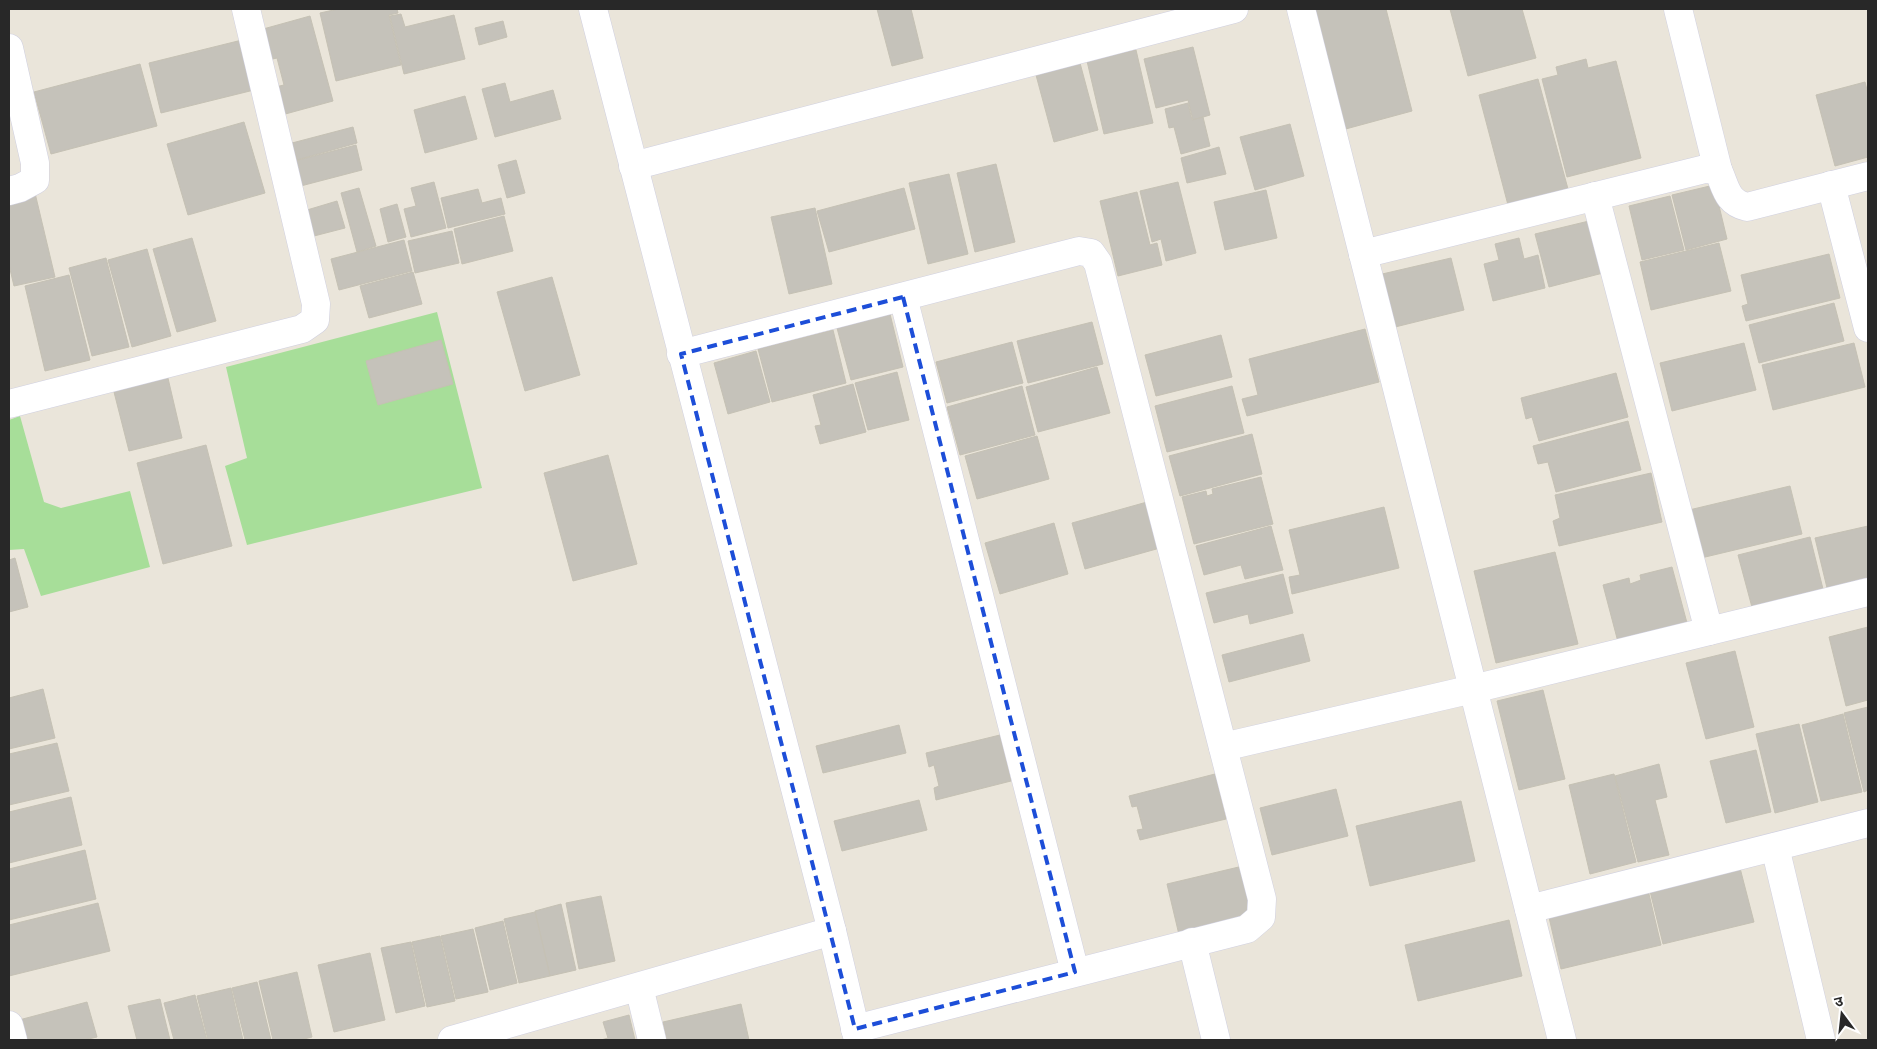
<svg xmlns="http://www.w3.org/2000/svg" width="1877" height="1049" font-family="'Varela Round','Noto Sans Devanagari',sans-serif">
  <style>
    .green { fill: #a7de99 }
    .building { fill: #c5c2ba; stroke: #c5c1b4 }
    .lines { fill: none; stroke-linecap: round; stroke-linejoin: round }
    .minor-casing { stroke: #d0d0e0; stroke-width: 29 }
    .tertiary-casing { stroke: #d0d0e0; stroke-width: 29 }
    .minor { stroke: #fff; stroke-width: 28 }
    .tertiary { stroke: #fff; stroke-width: 28 }
    .marked { fill: none; stroke: #1d4ed8; stroke-width: 4; stroke-dasharray: 10 6; stroke-linejoin: round }
  </style>
  <rect width="100%" height="100%" fill="#eae5da"/>
  <g class="green">
    <polygon points="437,312 482,488 247,545 225,466 247,458 226,367"/>
    <polygon points="20,416 44,502 61,508 130,491 150,567 41,596 24,549 9,550 9,420"/>
  </g>
  <g class="building">
    <polygon points="338,9 397,9 398,13 389,15 401,65 336,81 320,13"/>
    <polygon points="877,9 911,9 923,58 892,66"/>
    <polygon points="1311,9 1386,9 1412,111 1342,130"/>
    <polygon points="1450,9 1522,9 1536,58 1468,76"/>
    <polygon points="401,14 405,27 454,15 465,59 404,74 390,16"/>
    <polygon points="310,16 333,101 278,116 271,88 284,85 277,58 264,61 256,31"/>
    <polygon points="503,21 507,37 479,45 475,28"/>
    <polygon points="242,40 254,90 161,113 149,63"/>
    <polygon points="1193,47 1210,115 1193,120 1188,100 1156,108 1144,59"/>
    <polygon points="1136,50 1153,123 1104,134 1087,61"/>
    <polygon points="1586,59 1588,68 1616,61 1641,158 1567,177 1542,79 1558,75 1556,67"/>
    <polygon points="1080,63 1098,130 1054,142 1036,75"/>
    <polygon points="140,64 157,126 51,154 34,92"/>
    <polygon points="1538,79 1568,189 1508,205 1479,95"/>
    <polygon points="1865,82 1868,94 1868,157 1835,166 1816,95"/>
    <polygon points="505,83 510,102 553,90 561,119 495,137 482,89"/>
    <polygon points="465,96 477,139 425,153 414,110"/>
    <polygon points="1188,103 1192,120 1203,117 1210,146 1181,154 1174,127 1169,128 1165,109"/>
    <polygon points="244,122 265,193 188,215 167,144"/>
    <polygon points="1290,124 1304,176 1255,190 1240,137"/>
    <polygon points="353,127 357,143 297,160 292,143"/>
    <polygon points="356,145 362,170 293,188 287,163"/>
    <polygon points="1219,147 1226,174 1187,183 1181,158"/>
    <polygon points="516,160 525,193 507,198 498,165"/>
    <polygon points="996,164 1015,242 975,252 957,173"/>
    <polygon points="949,174 968,254 928,264 909,183"/>
    <polygon points="434,182 446,228 411,237 404,209 416,206 411,188"/>
    <polygon points="1178,182 1196,253 1166,261 1161,239 1152,242 1140,191"/>
    <polygon points="1714,185 1727,239 1686,250 1672,195"/>
    <polygon points="359,188 376,246 357,252 341,193"/>
    <polygon points="904,188 915,229 829,252 817,211"/>
    <polygon points="478,189 482,203 501,198 505,214 448,228 441,198"/>
    <polygon points="1266,190 1277,238 1225,250 1214,202"/>
    <polygon points="1137,192 1150,245 1157,243 1162,265 1118,276 1100,201"/>
    <polygon points="35,193 55,277 14,286 9,265 9,200"/>
    <polygon points="1670,196 1684,250 1642,260 1629,206"/>
    <polygon points="337,201 345,228 314,236 307,210"/>
    <polygon points="397,204 406,237 388,242 380,209"/>
    <polygon points="815,208 832,284 789,294 771,217"/>
    <polygon points="504,216 513,251 462,264 454,229"/>
    <polygon points="1589,221 1603,273 1549,287 1535,234"/>
    <polygon points="452,231 459,263 415,273 408,241"/>
    <polygon points="192,238 216,321 177,332 153,249"/>
    <polygon points="1519,238 1524,259 1538,255 1545,288 1493,301 1484,264 1499,260 1495,244"/>
    <polygon points="404,240 412,271 339,290 331,259"/>
    <polygon points="1719,243 1731,291 1651,310 1640,262"/>
    <polygon points="147,249 171,336 132,347 108,260"/>
    <polygon points="1829,254 1840,298 1746,321 1742,306 1748,304 1741,275"/>
    <polygon points="106,258 129,347 92,356 69,268"/>
    <polygon points="1451,258 1464,310 1391,328 1378,275"/>
    <polygon points="413,272 422,304 369,318 360,286"/>
    <polygon points="69,275 90,360 45,371 25,286"/>
    <polygon points="552,277 580,375 525,391 497,292"/>
    <polygon points="1834,303 1844,341 1759,363 1749,325"/>
    <polygon points="890,314 903,367 851,380 837,328"/>
    <polygon points="1092,322 1103,364 1028,383 1017,341"/>
    <polygon points="1365,329 1379,382 1247,416 1242,399 1258,395 1249,359"/>
    <polygon points="833,330 846,383 772,402 758,349"/>
    <polygon points="1221,335 1232,377 1156,396 1145,355"/>
    <polygon points="441,340 453,384 378,405 366,361"/>
    <polygon points="1012,342 1023,383 947,403 936,362"/>
    <polygon points="1744,343 1756,390 1672,411 1660,363"/>
    <polygon points="1854,343 1865,387 1773,410 1762,365"/>
    <polygon points="756,351 770,402 728,414 714,363"/>
    <polygon points="1097,367 1110,413 1038,432 1026,387"/>
    <polygon points="897,372 909,420 868,430 855,383"/>
    <polygon points="1616,373 1628,417 1539,441 1532,417 1526,419 1521,398"/>
    <polygon points="167,374 182,438 129,451 113,388"/>
    <polygon points="853,384 866,432 820,444 815,426 821,425 813,395"/>
    <polygon points="1022,386 1035,435 960,455 947,407"/>
    <polygon points="1232,386 1244,433 1167,452 1155,406"/>
    <polygon points="1628,421 1641,470 1556,492 1548,462 1538,464 1533,446"/>
    <polygon points="1252,434 1262,474 1180,496 1169,456"/>
    <polygon points="1037,436 1049,479 977,499 965,456"/>
    <polygon points="206,445 232,546 163,564 137,463"/>
    <polygon points="608,455 637,564 573,581 544,473"/>
    <polygon points="1651,473 1662,522 1559,546 1553,521 1560,518 1555,495"/>
    <polygon points="1261,477 1273,524 1194,544 1182,497 1206,491 1207,496 1213,494 1212,489"/>
    <polygon points="1790,486 1802,534 1701,558 1689,510"/>
    <polygon points="1147,502 1160,548 1085,569 1072,523"/>
    <polygon points="1384,507 1399,568 1292,594 1289,577 1300,575 1289,530"/>
    <polygon points="1054,523 1068,574 1000,594 985,543"/>
    <polygon points="1271,526 1283,570 1245,579 1241,565 1204,575 1196,546"/>
    <polygon points="1868,526 1868,582 1828,592 1815,538"/>
    <polygon points="1810,537 1824,593 1753,611 1738,555"/>
    <polygon points="1555,552 1578,644 1496,663 1474,571"/>
    <polygon points="15,558 28,607 9,612 9,560"/>
    <polygon points="1672,567 1687,623 1618,642 1603,585 1629,578 1630,584 1641,580 1640,575"/>
    <polygon points="1283,574 1293,613 1250,624 1248,614 1214,623 1206,593"/>
    <polygon points="1868,627 1868,700 1846,706 1829,637"/>
    <polygon points="1303,634 1310,661 1229,682 1222,655"/>
    <polygon points="1735,651 1754,727 1706,739 1686,663"/>
    <polygon points="43,689 55,738 9,749 9,698"/>
    <polygon points="1543,690 1565,779 1519,790 1497,701"/>
    <polygon points="1868,707 1868,790 1864,792 1844,713"/>
    <polygon points="1843,714 1862,792 1821,801 1802,725"/>
    <polygon points="1799,724 1818,802 1775,813 1756,734"/>
    <polygon points="899,725 906,753 823,773 816,746"/>
    <polygon points="1000,735 1011,781 936,800 934,788 939,786 934,765 929,767 926,753"/>
    <polygon points="57,743 69,791 9,805 9,754"/>
    <polygon points="1756,750 1771,812 1726,823 1710,761"/>
    <polygon points="1659,764 1667,797 1655,800 1669,855 1638,862 1615,776"/>
    <polygon points="1215,774 1226,819 1140,840 1137,830 1143,829 1137,806 1132,807 1129,796"/>
    <polygon points="1614,774 1636,862 1590,874 1569,785"/>
    <polygon points="1336,789 1348,836 1272,855 1260,808"/>
    <polygon points="71,797 82,845 9,863 9,812"/>
    <polygon points="919,800 927,830 842,851 834,821"/>
    <polygon points="1461,801 1475,861 1370,886 1356,826"/>
    <polygon points="85,850 96,899 9,920 9,869"/>
    <polygon points="1243,866 1256,921 1180,939 1167,884"/>
    <polygon points="1740,868 1754,922 1663,944 1650,891"/>
    <polygon points="1648,890 1661,945 1561,969 1548,913"/>
    <polygon points="601,896 615,961 579,969 566,903"/>
    <polygon points="98,903 110,951 9,976 9,925"/>
    <polygon points="561,904 576,970 550,976 535,911"/>
    <polygon points="535,912 550,976 519,983 504,919"/>
    <polygon points="1509,920 1522,976 1418,1001 1405,945"/>
    <polygon points="503,921 517,983 490,990 475,928"/>
    <polygon points="473,929 488,992 456,999 441,936"/>
    <polygon points="440,936 455,1001 427,1007 412,942"/>
    <polygon points="411,942 425,1006 396,1013 381,948"/>
    <polygon points="370,953 385,1020 334,1032 318,965"/>
    <polygon points="297,972 312,1037 300,1040 273,1040 259,981"/>
    <polygon points="257,982 271,1040 245,1040 232,988"/>
    <polygon points="231,988 243,1040 208,1040 197,996"/>
    <polygon points="195,995 207,1040 174,1040 164,1003"/>
    <polygon points="160,999 170,1040 137,1040 128,1006"/>
    <polygon points="87,1002 97,1037 84,1040 24,1040 19,1020"/>
    <polygon points="741,1004 749,1040 667,1040 663,1022"/>
    <polygon points="629,1015 635,1040 601,1040 608,1038 603,1022"/>
  </g>
  <g class="lines">
    <defs>
      <g id="minor">
        <polyline points="1301,9 1562,1040"/>
        <polyline points="1678,9 1718,170"/>
        <polyline points="9,48 35,163 35,180 20,188 9,191"/>
        <polyline points="633,166 1234,9"/>
        <polyline points="1831,185 1868,328"/>
        <polyline points="1595,196 1709,631"/>
        <path d="M1363,254L1705,169L1718,170C1726,187 1726,202 1747,207L1868,176"/>
        <polyline points="903,297 1075,972"/>
        <polyline points="681,354 1079,251 1091,253 1098,263 1262,899 1261,917 1247,929 855,1029"/>
        <polyline points="9,404 302,329 315,320 316,304 246,9"/>
        <polyline points="1223,747 1473,689 1868,592"/>
        <polyline points="1775,847 1821,1040"/>
        <polyline points="1529,909 1868,823"/>
        <polyline points="1192,942 1216,1040"/>
        <polyline points="639,987 652,1040"/>
        <polyline points="9,1025 13,1040"/>
        <polyline points="452,1040 832,931"/>
      </g>
      <polyline id="tertiary" points="593,9 832,931 858,1040"/>
    </defs>
    <use href="#minor" class="minor-casing"/>
    <use href="#tertiary" class="tertiary-casing"/>
    <use href="#minor" class="minor"/>
    <use href="#tertiary" class="tertiary"/>
  </g>
  <path class="marked" d="M903,297L1075,972L855,1029L681,354Z"/>
  <rect width="1877" height="1049" fill="none" stroke="#282828" stroke-width="20"/>
  <g transform="translate(1842 1014) rotate(345)" stroke="#ffffff" stroke-width="4" paint-order="stroke">
  <path d="M0-4L9 19L0 12L-9 19Z" fill="#282828"/>
  <text y="-8" font-size="14" font-weight="bold" text-anchor="middle" fill="#282828">उ</text>
  </g>
</svg>
